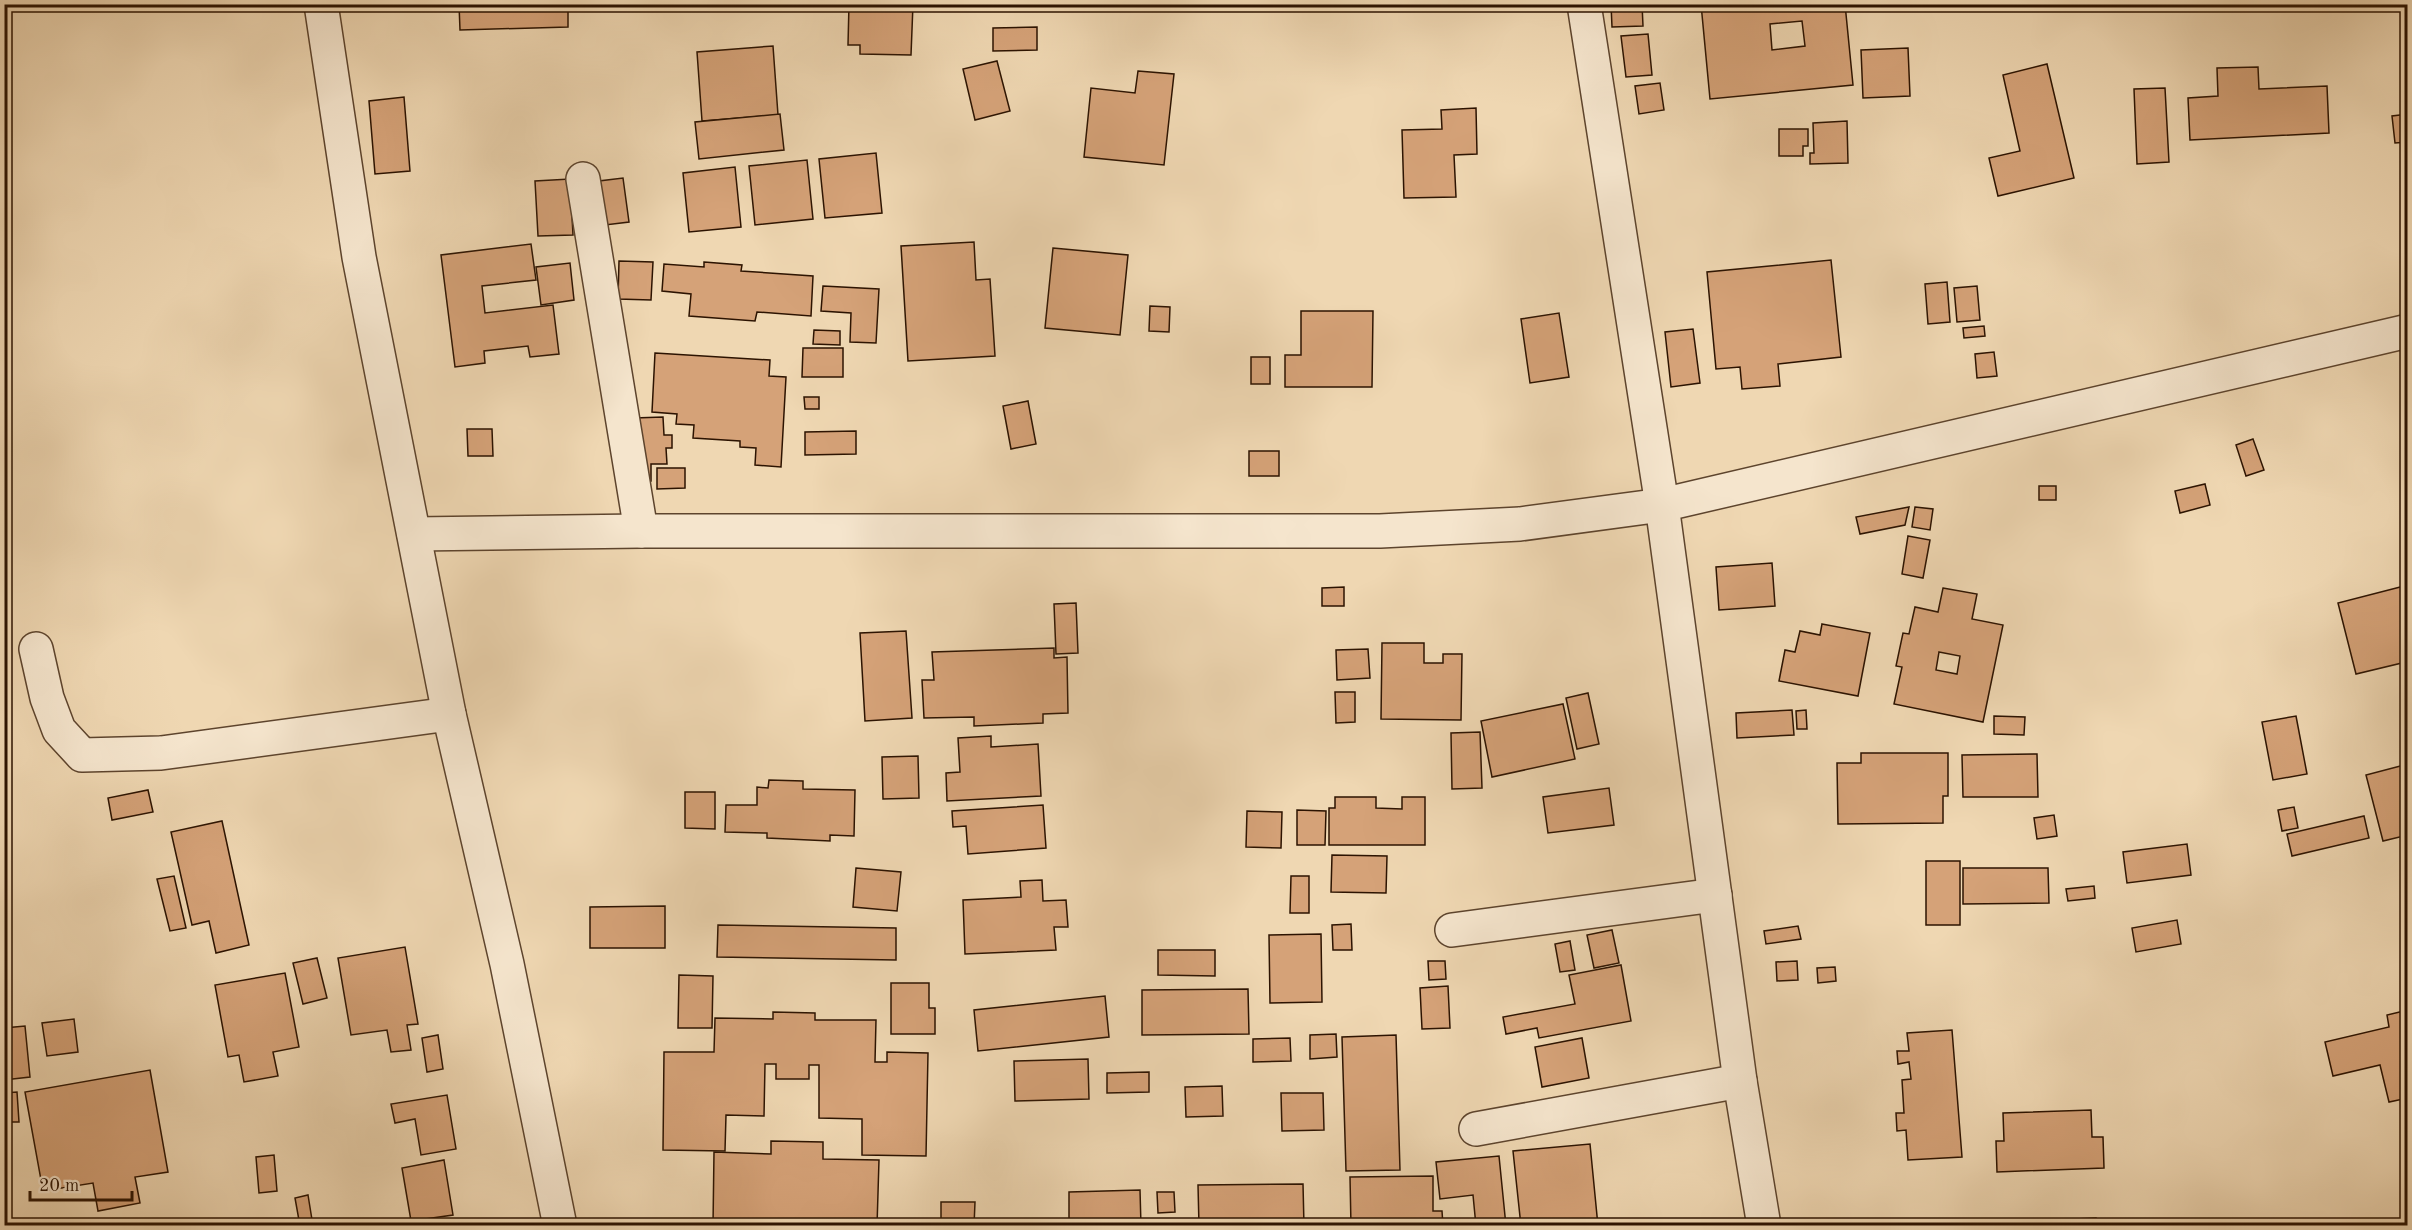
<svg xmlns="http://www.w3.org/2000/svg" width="2412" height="1230" font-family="'Old Standard TT',serif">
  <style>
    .building { fill: #d5a278; stroke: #2c1301; stroke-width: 1.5; fill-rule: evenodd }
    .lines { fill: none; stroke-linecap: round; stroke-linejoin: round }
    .minor-casing { stroke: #5d442d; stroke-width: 36 }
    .minor { stroke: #f5e5cd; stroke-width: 33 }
  </style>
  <rect width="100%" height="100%" fill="#efd7b2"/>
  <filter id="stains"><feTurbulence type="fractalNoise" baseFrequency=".00333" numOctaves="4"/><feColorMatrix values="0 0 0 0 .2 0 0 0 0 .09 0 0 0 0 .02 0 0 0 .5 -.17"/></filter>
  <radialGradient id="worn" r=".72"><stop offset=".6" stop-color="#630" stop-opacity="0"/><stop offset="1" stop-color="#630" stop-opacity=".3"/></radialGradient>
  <g class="building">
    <polygon points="459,4 568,4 568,27 460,30"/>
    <polygon points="849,4 913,4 911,55 860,54 860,45 848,45"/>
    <polygon points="1611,4 1642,4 1643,26 1612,27"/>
    <path d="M1701,4H1845L1853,85L1710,99ZM1802,21L1805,46L1772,50L1770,24Z"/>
    <polygon points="1037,27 1037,50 993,51 993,28"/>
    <polygon points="1648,34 1652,75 1626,77 1621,36"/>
    <polygon points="773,46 778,115 702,121 697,52"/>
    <polygon points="1908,48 1910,96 1863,98 1861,50"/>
    <polygon points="997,61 1010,111 975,120 963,69"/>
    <polygon points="2047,64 2074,178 1998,196 1989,158 2020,151 2003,75"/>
    <polygon points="2258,67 2259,89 2327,86 2329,133 2190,140 2188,98 2218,96 2217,68"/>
    <polygon points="1138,71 1174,74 1164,165 1084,157 1091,88 1135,93"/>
    <polygon points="1660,83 1664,110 1639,114 1635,86"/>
    <polygon points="2165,88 2169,162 2137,164 2134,89"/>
    <polygon points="404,97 410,171 375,174 369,101"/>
    <polygon points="1476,108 1477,154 1454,155 1456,197 1404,198 1402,130 1442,129 1441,110"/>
    <polygon points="780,114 784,150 699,159 695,122"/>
    <polygon points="2408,114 2408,142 2395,143 2392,116"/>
    <polygon points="1847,121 1848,163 1810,164 1810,153 1814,153 1813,123"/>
    <polygon points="1779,129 1808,129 1808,146 1803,146 1803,156 1779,156"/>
    <polygon points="876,153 882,213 825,218 819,159"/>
    <polygon points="807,160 813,219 755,225 749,166"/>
    <polygon points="735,167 741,227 689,232 683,173"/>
    <polygon points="623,178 629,222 605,225 599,181"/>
    <polygon points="570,179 573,235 538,236 535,181"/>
    <polygon points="974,242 976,280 990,279 995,356 908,361 901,246"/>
    <polygon points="531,244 536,280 482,286 485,313 553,305 559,354 530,357 528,346 484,351 485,363 455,367 441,255"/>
    <polygon points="1053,248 1128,255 1120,335 1045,328"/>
    <polygon points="1831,260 1841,357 1778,364 1780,386 1742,389 1740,367 1716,369 1707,272"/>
    <polygon points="619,261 653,262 651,300 618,299"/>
    <polygon points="704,262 742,265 741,271 813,276 811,316 757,312 755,321 689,316 691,294 662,291 664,264 704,267"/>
    <polygon points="570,263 574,300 541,305 536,267"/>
    <polygon points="1947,282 1950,322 1928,324 1925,284"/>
    <polygon points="823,286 879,289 876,343 850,342 851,313 821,311"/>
    <polygon points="1977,286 1980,320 1957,322 1954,288"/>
    <polygon points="1150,306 1170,307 1169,332 1149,331"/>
    <polygon points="1301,311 1373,311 1372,387 1285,387 1285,355 1301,355"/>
    <polygon points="1559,313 1569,377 1530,383 1521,319"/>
    <polygon points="1984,326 1985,336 1964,338 1963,328"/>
    <polygon points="1693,329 1700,383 1671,387 1665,332"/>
    <polygon points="814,330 840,331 840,345 813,344"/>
    <polygon points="803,348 843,348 843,377 802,377"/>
    <polygon points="1994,352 1997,376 1977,378 1975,354"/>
    <polygon points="655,353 770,360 769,376 786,377 781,467 755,465 756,448 740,447 740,441 693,438 694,425 676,424 677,414 652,412"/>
    <rect x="1251" y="357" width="19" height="27"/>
    <polygon points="804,397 819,397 819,409 805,409"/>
    <polygon points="1028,401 1036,444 1011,449 1003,406"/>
    <polygon points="663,417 664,435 672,435 672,448 666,448 667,464 651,464 651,481 637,481 634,418"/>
    <polygon points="467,429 492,429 493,456 468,456"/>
    <polygon points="856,431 856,454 805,455 805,432"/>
    <polygon points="2253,439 2264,470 2246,476 2236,445"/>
    <rect x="1249" y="451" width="30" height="25"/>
    <polygon points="657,468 685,468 685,488 657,489"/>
    <polygon points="2205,484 2210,505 2180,513 2175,491"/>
    <rect x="2039" y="486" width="17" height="14"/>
    <polygon points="1909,507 1905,525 1860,534 1856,517"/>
    <polygon points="1915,507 1933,509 1930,530 1912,527"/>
    <polygon points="1908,536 1930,540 1923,578 1902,574"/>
    <polygon points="1772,563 1775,606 1719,610 1716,567"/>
    <polygon points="2408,585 2408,674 2405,675 2402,663 2356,674 2338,603"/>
    <polygon points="1344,587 1344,606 1322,606 1322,588"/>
    <path d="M1943,588L1977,594L1972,619L2003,625L1983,722L1894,704L1902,667L1896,666L1903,633L1909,634L1915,607L1938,612ZM1939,652L1960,656L1957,674L1936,670Z"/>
    <polygon points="1076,603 1078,653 1056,654 1054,604"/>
    <polygon points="1822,624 1870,633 1858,696 1779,681 1785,650 1795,652 1800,631 1820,635"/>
    <polygon points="906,631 912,718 865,721 860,633"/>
    <polygon points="1382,643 1424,643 1424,663 1443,663 1443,654 1462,654 1461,720 1381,719"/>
    <polygon points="1054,648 1054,658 1067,657 1068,713 1043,714 1043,723 974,726 974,717 924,718 922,680 934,680 932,652"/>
    <polygon points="1368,649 1370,678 1337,680 1336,650"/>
    <polygon points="1335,692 1355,692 1355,722 1336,723"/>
    <polygon points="1588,693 1599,744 1577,749 1566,698"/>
    <polygon points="1563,704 1575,759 1492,777 1481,721"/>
    <polygon points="1792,710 1794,735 1737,738 1736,713"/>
    <polygon points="1806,710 1807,729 1797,729 1796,711"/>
    <polygon points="1994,716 2025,717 2024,735 1994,734"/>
    <polygon points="2296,716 2307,774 2273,780 2262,722"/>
    <polygon points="1480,732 1482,788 1452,789 1451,733"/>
    <polygon points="991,736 991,747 1038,744 1041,796 947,801 946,773 960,772 958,738"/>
    <polygon points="1861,753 1948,753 1948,796 1943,796 1943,823 1838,824 1837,763 1861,763"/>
    <polygon points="2037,754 2038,797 1963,797 1962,755"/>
    <polygon points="918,756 919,798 883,799 882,757"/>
    <polygon points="2408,764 2408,835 2383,841 2366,775"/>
    <polygon points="769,780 803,781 803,789 855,790 854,836 830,835 830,841 767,838 767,833 725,832 726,805 757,805 757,787 768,788"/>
    <polygon points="1609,788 1614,825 1548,833 1543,797"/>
    <polygon points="148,790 153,812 112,820 108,798"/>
    <polygon points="685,792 715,792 715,829 685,828"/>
    <polygon points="1335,797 1376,797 1376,808 1402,809 1402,797 1425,797 1425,845 1329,845 1329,808 1335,808"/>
    <polygon points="1043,805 1046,848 968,854 966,826 953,827 952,811"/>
    <polygon points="2294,807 2298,828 2282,831 2278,810"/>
    <polygon points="1297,810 1326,811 1325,845 1297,845"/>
    <polygon points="1247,811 1282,812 1281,848 1246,847"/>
    <polygon points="2054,815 2057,836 2037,839 2034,818"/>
    <polygon points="2364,816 2369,838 2292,856 2287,834"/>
    <polygon points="222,821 249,945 216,953 209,921 192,925 171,832"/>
    <polygon points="4,837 9,863 4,864"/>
    <polygon points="2187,844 2191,875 2127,883 2123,852"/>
    <polygon points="1332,855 1387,856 1386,893 1331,892"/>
    <rect x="1926" y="861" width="34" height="64"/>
    <polygon points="856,868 901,872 897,911 853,907"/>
    <polygon points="1963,868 2048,868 2049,903 1963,904"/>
    <polygon points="174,876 186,928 170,931 157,879"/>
    <polygon points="1291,876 1309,876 1309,913 1290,913"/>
    <polygon points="1042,880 1043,901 1066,900 1068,927 1054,927 1056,950 965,954 963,900 1021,897 1020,881"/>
    <polygon points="2094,886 2095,898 2068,901 2066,889"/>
    <polygon points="665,906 665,948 590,948 590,907"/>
    <polygon points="2177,920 2181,944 2136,952 2132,928"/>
    <polygon points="1351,924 1352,950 1333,950 1332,925"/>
    <polygon points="718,925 896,928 896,960 717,957"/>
    <polygon points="1798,926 1801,939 1766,944 1764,931"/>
    <polygon points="1612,930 1619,963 1594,968 1587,935"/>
    <polygon points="1321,934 1322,1002 1270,1003 1269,935"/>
    <polygon points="1570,941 1575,970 1560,972 1555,944"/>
    <polygon points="405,947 418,1024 407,1025 411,1050 391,1052 387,1030 351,1035 338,958"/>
    <polygon points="1158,950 1215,950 1215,976 1158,975"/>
    <polygon points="317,958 327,998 303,1004 293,963"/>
    <polygon points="1428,961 1445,961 1446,979 1429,980"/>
    <polygon points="1797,961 1798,980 1777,981 1776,962"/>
    <polygon points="1621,965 1631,1021 1539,1038 1537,1028 1506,1034 1503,1017 1575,1004 1569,975"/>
    <polygon points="1835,967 1836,981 1818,983 1817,968"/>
    <polygon points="285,973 299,1047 273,1052 278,1076 244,1082 239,1055 228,1057 215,985"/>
    <polygon points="679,975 713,976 712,1028 678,1028"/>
    <polygon points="891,983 929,983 929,1008 935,1008 935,1034 891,1034"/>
    <polygon points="1448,986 1450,1028 1422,1029 1420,988"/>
    <polygon points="1248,989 1249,1034 1142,1035 1142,990"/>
    <polygon points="1105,996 1109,1037 978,1051 974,1010"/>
    <polygon points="2408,1010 2408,1098 2389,1102 2380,1065 2333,1076 2325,1042 2389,1027 2387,1015"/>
    <polygon points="773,1012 815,1013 815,1020 876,1020 875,1062 887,1062 887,1052 928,1053 926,1156 862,1155 862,1119 819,1118 819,1065 809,1065 809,1079 776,1079 776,1064 765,1064 764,1116 726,1115 725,1151 663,1150 664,1052 714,1052 715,1018 773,1019"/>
    <polygon points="74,1019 78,1052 47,1056 42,1023"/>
    <polygon points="25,1026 30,1077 4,1080 4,1028"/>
    <polygon points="1952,1030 1962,1157 1908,1160 1906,1130 1897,1131 1896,1113 1904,1113 1902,1080 1911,1079 1909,1062 1898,1064 1897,1051 1909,1051 1907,1033"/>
    <polygon points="1336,1034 1337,1057 1310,1059 1310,1035"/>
    <polygon points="438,1035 443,1069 427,1072 422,1038"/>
    <polygon points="1396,1035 1400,1170 1346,1171 1342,1037"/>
    <polygon points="1290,1038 1291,1061 1253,1062 1253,1039"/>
    <polygon points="1582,1038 1589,1078 1542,1087 1535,1047"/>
    <polygon points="1088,1059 1089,1099 1015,1101 1014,1061"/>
    <polygon points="150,1070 168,1172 135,1177 140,1203 98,1211 93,1183 43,1191 25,1092"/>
    <polygon points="1149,1072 1149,1092 1107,1093 1107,1073"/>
    <polygon points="1222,1086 1223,1116 1186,1117 1185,1087"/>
    <polygon points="17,1092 19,1122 4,1122 4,1093"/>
    <polygon points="1281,1093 1323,1093 1324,1130 1282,1131"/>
    <polygon points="447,1095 456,1149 421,1155 415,1119 395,1123 391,1104"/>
    <polygon points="2091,1110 2092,1137 2103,1137 2104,1168 1997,1172 1996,1141 2004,1141 2003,1113"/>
    <polygon points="771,1141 823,1142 823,1159 879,1160 877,1226 713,1226 714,1152 771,1154"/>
    <polygon points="1590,1144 1598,1226 1521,1226 1513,1151"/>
    <polygon points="274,1155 277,1191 259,1193 256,1157"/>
    <polygon points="1499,1156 1506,1226 1476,1226 1473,1195 1440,1199 1436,1162"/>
    <polygon points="444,1160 453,1215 411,1221 402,1168"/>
    <polygon points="1433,1176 1433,1211 1442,1211 1443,1226 1351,1226 1350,1177"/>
    <polygon points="1303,1184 1304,1226 1199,1226 1198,1185"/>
    <polygon points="1140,1190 1141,1226 1069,1226 1069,1192"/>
    <polygon points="1157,1192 1174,1192 1175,1212 1158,1213"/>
    <polygon points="308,1195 313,1226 300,1226 295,1198"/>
    <polygon points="941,1202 975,1202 974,1226 941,1226"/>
    <polygon points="2096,1218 2096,1226 1978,1226 1978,1223"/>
    <polygon points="1946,1219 1946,1226 1873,1226"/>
  </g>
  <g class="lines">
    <defs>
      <g id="minor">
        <polyline points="321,4 359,257 449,714 507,964 560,1226"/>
        <polyline points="1584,4 1662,505 1740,1081 1764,1226"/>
        <polyline points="583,179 641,531"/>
        <polyline points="414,534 641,531 1380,531 1520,524 1662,505 2408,331"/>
        <polyline points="36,649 47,698 59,730 82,755 161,753 449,714"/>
        <polyline points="1452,930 1715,895"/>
        <polyline points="1476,1129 1740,1081"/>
      </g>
    </defs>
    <use href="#minor" class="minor-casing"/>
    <use href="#minor" class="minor"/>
  </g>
  <rect width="2412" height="1230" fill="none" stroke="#efd7b2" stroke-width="24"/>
  <rect x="6" y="6" width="2400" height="1218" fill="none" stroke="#2c1301" stroke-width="3"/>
  <rect x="12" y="12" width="2388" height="1206" fill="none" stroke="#2c1301" stroke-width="1.5"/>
  <path d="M30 1191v9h102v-9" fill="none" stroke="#2c1301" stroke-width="3"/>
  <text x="39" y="1191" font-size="18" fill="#2c1301" stroke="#f5e5cd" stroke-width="4.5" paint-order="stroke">20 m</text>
  <rect width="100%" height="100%" filter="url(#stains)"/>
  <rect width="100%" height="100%" fill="url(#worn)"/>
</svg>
